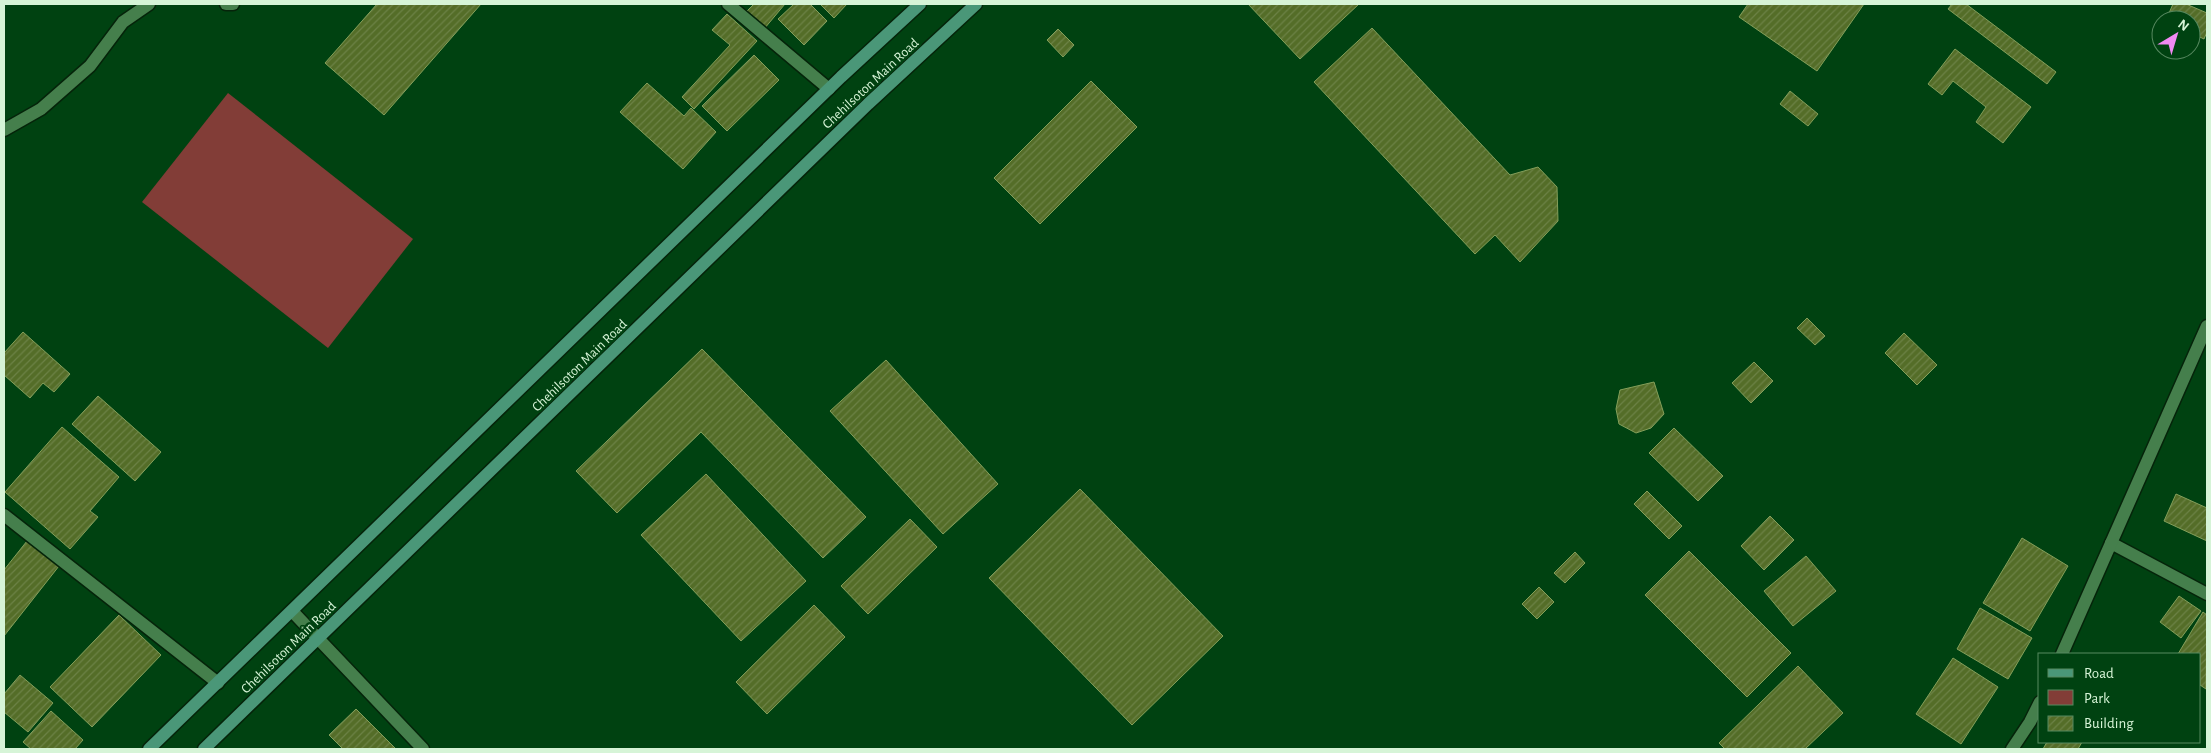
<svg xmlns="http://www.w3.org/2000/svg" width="2211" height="753" font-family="'Alegreya Sans',sans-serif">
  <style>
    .green { fill: #823d37 }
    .building { fill: url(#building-hatch); stroke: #849f5a }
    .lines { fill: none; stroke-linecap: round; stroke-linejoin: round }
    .service-casing { stroke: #05240a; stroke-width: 15 }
    .minor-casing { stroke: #05240a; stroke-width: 15 }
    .secondary-casing { stroke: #05240a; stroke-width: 15 }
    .service { stroke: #457f4c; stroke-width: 12 }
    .minor { stroke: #457f4c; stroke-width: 12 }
    .secondary { stroke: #4a9778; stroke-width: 12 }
    .labels { text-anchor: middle; stroke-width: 5; stroke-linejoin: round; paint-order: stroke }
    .street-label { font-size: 14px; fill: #d6f4d7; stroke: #004211 }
  </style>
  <defs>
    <pattern id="building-hatch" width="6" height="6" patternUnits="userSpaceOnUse" patternTransform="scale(1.25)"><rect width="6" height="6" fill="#546d28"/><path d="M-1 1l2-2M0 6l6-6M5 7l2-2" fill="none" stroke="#6c8246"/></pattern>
  </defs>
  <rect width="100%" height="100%" fill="#004211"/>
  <polygon class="green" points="228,93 413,239 328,348 142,202"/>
  <g class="building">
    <polygon points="377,4 481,4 384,115 325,63"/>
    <polygon points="754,4 785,4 764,29 745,13"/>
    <polygon points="794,4 810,4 827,21 804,45 778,19"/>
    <polygon points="820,4 847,4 834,18"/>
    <polygon points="1248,4 1359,4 1300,59"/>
    <polygon points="1748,4 1864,4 1817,71 1739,17"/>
    <polygon points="1952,4 1966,4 2056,72 2047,84 1948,9"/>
    <polygon points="2173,4 2186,4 2207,13 2207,32 2204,39 2191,33 2191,20 2166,20"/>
    <polygon points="727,14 757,41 694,109 682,97 730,45 712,30"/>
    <polygon points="1372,28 1510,175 1538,167 1557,187 1558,221 1520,262 1495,235 1475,254 1314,82"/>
    <polygon points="1058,29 1074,45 1063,57 1047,40"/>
    <polygon points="1955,49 2031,107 2003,143 1976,122 1986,107 1953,81 1942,95 1928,84"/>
    <polygon points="754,55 779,80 727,131 702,106"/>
    <polygon points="1091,81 1137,127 1040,224 994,178"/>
    <polygon points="647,83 684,116 691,108 716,132 683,169 620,112"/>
    <polygon points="1790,91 1818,114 1808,126 1780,104"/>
    <polygon points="1807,318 1825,336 1815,345 1797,328"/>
    <polygon points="23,332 70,374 54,392 43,383 30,398 4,375 4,353"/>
    <polygon points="1904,333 1937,365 1917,385 1885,353"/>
    <polygon points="702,349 866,517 823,558 701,432 617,513 576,471"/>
    <polygon points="886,360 998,484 943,534 830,411"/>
    <polygon points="1754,362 1773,381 1751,403 1732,383"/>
    <polygon points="1654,382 1664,414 1651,428 1636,433 1619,424 1616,409 1620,390"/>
    <polygon points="98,396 161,452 135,481 72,424"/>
    <polygon points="62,427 119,477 90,511 98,517 70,549 5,492"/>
    <polygon points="1674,428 1723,476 1698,501 1649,453"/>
    <polygon points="706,474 806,581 741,641 641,535"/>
    <polygon points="1080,489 1223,636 1132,725 989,578"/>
    <polygon points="1647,491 1682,526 1669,539 1634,504"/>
    <polygon points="2176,494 2207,508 2207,541 2164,521"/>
    <polygon points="1770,516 1794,540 1764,570 1741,546"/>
    <polygon points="910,519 937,547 868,614 841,586"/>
    <polygon points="2022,538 2068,566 2030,631 1983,603"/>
    <polygon points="27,541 59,566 4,636 4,570"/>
    <polygon points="1689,551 1791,653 1747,697 1645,595"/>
    <polygon points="1575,552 1585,563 1565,583 1554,573"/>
    <polygon points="1806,556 1836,591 1793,626 1764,591"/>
    <polygon points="1539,587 1554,602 1537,619 1522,604"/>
    <polygon points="2179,596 2201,611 2181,638 2160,622"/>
    <polygon points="814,605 845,637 767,714 736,682"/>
    <polygon points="1980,608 2032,638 2008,679 1957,649"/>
    <polygon points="2203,612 2207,615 2206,689 2200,685 2200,654 2178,654"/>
    <polygon points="119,615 161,655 92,727 50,687"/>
    <polygon points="1953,658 1998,687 1961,744 1916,714"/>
    <polygon points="1798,666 1843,713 1805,749 1725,749 1719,743"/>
    <polygon points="20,675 53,703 28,732 4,712 4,694"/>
    <polygon points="356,709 396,749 343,749 329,735"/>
    <polygon points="51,711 83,740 75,749 31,749 23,742"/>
    <polygon points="2047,742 2082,742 2078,749 2043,749"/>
  </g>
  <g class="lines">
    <defs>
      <polyline id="service" points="292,611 423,749"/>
      <g id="minor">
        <polyline points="226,4 233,4"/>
        <polyline points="728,4 829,89"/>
        <polyline points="4,130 41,109 90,66 123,22 149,4"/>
        <polyline points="4,515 218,683"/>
        <polyline points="2111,543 2207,594"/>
        <polyline points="2062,654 2207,326"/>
        <polyline points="2012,749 2030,722 2040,702"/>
      </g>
      <g id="secondary">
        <polyline points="149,749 841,77 920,4"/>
        <polyline points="204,749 868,104 976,4"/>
      </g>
    </defs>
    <use href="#service" class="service-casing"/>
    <use href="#minor" class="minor-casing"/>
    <use href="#secondary" class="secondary-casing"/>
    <use href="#service" class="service"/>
    <use href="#minor" class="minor"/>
    <use href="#secondary" class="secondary"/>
  </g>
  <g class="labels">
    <g class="street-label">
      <text transform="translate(870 83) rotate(-43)" y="5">Chehilsoton Main Road</text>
      <text transform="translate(579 365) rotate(-44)" y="5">Chehilsoton Main Road</text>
      <text transform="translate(288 647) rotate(-44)" y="5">Chehilsoton Main Road</text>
    </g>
  </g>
  <rect width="2211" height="753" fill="none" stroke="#d6f4d7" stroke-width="10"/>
  <rect x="2038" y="653" width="162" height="90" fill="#004211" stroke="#568960"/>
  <rect x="2048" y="669" width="25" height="8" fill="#4a9778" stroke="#568960"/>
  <text x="2084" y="678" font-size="15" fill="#d6f4d7">Road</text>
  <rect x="2048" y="690" width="25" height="15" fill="#823d37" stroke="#568960"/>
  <text x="2084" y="703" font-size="15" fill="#d6f4d7">Park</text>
  <rect x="2048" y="716" width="25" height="15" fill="url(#building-hatch)" stroke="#568960"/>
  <text x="2084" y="728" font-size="15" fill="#d6f4d7">Building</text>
  <g transform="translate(2176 35) rotate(38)"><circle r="24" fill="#004211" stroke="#568960"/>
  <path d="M0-4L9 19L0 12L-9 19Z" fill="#f18af3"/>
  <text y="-8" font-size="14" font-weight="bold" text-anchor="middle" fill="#d6f4d7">N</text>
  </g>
</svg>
